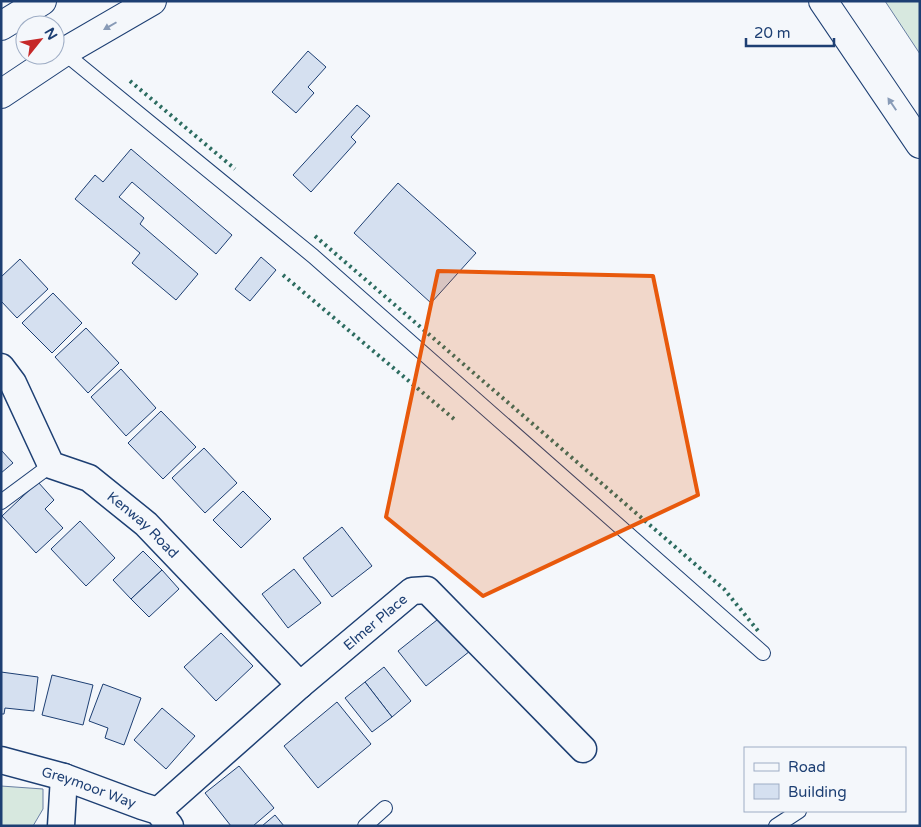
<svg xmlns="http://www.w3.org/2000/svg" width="921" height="827" font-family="'Varela Round',sans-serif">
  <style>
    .green { fill: #d7e8df; stroke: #687fa3 }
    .building { fill: #d5e0f0; stroke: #1d3f73 }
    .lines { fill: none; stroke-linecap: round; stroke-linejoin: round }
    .lane-casing { stroke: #1d3f73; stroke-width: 16 }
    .street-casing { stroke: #1d3f73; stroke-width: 29 }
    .primary-casing { stroke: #1d3f73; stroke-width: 30 }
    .highway-casing { stroke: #1d3f73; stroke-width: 30 }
    .lane { stroke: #f4f7fb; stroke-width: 14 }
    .street { stroke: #f4f7fb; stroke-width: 26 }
    .primary { stroke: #f4f7fb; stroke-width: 28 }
    .highway { stroke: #f4f7fb; stroke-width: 28 }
    .hedge { stroke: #2c6c60; stroke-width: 4; stroke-dasharray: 2.5 4; stroke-linecap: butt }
    .oneway { fill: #889bb7 }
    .marked { fill: #e8590c; fill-opacity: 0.2; stroke: #e8590c; stroke-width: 4; stroke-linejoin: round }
    .labels { text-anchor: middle; stroke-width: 4; stroke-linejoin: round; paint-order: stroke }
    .street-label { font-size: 14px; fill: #1d3f73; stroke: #f4f7fb }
  </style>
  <rect width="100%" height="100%" fill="#f4f7fb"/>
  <g class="green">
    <polygon points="885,1 920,1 920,54"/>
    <polygon points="1,786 43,789 43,809 33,826 1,826"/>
  </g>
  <g class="building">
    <polygon points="308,51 326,67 308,87 314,93 296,113 272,92"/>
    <polygon points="357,105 370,116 351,137 356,142 311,192 293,175"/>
    <polygon points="131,149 232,235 216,254 132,182 119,197 144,218 140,224 198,274 176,300 132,263 140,253 75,199 95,175 103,182"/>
    <polygon points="398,183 476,253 431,303 354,233"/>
    <polygon points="261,257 276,270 250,301 235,289"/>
    <polygon points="20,259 48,289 17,318 1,301 1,277"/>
    <polygon points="53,293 82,323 52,353 22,323"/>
    <polygon points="86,328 119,363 88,393 55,357"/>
    <polygon points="121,369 156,408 126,436 91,397"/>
    <polygon points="161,411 196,447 163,479 128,443"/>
    <polygon points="204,448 237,483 205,513 172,478"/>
    <polygon points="1,450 13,463 1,473"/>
    <polygon points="38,482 54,500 45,509 63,528 36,553 2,516"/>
    <polygon points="243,491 271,519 241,548 213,520"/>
    <polygon points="80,521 115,558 86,586 51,549"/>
    <polygon points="342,527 372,566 332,597 303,558"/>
    <polygon points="143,551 162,570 131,599 113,580"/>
    <polygon points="294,569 321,603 288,628 262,594"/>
    <polygon points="162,570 179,589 149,617 131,599"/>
    <polygon points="442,616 470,651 426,686 398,651"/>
    <polygon points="221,633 253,666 216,701 184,667"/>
    <polygon points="384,667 411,701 392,717 365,682"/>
    <polygon points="1,672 38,677 34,711 5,708 4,714 1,714"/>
    <polygon points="52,675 93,685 83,725 42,715"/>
    <polygon points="365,682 392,717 372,732 345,698"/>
    <polygon points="103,684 141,698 124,745 105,738 108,728 89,721"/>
    <polygon points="337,702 371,744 318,788 284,746"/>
    <polygon points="162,708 195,736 166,769 134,740"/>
    <polygon points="239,766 274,808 253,826 231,826 205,793"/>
    <polygon points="275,815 284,826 262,826"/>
  </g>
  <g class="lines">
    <defs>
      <g id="lane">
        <polyline points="62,51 313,256 763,653"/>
        <polyline points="1,502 51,465"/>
        <polyline points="365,826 385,808"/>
        <polyline points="776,826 799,811"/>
      </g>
      <g id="street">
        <path id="s1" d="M1,367L13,383L51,465L89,478L146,524L300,685"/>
        <path id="s2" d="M1,760L64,777L142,806L158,811L170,826"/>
        <path id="s3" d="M158,811L300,685L412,591L427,590L583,749"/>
        <polyline points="61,826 64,777"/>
      </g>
      <g id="primary">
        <polyline points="1,26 42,1"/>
        <polyline points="1,94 64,52 152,1"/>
      </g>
      <polyline id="highway" points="823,1 920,144"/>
    </defs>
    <use href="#lane" class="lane-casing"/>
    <use href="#street" class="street-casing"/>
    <use href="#primary" class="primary-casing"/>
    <use href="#highway" class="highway-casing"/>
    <use href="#lane" class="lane"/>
    <use href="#street" class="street"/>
    <use href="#primary" class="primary"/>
    <use href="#highway" class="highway"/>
    <g class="hedge">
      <polyline points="130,81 235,169"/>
      <polyline points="315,236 724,589 759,632"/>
      <polyline points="283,275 454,419"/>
    </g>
  </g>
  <defs><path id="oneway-solid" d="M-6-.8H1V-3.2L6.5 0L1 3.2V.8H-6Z" transform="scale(1.25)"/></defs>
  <g class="oneway">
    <use href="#oneway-solid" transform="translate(110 26) rotate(150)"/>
    <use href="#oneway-solid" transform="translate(892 104) rotate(-124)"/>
  </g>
  <path class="marked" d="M438,271L653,276L698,495L483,596L386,517Z"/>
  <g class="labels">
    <g class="street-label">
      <text dy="5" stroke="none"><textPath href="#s1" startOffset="222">Kenway Road</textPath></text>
      <text dy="5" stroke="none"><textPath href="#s3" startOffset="288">Elmer Place</textPath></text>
      <text dy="5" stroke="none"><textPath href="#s2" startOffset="92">Greymoor Way</textPath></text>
    </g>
  </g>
  <rect width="921" height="827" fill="none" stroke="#1d3f73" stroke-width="5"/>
  <rect x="744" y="747" width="162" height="65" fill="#f4f7fb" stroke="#9eadc5"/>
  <rect x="754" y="763" width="25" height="8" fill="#f4f7fb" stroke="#9eadc5"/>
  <text x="788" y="772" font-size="15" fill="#1d3f73">Road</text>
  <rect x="754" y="784" width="25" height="15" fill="#d5e0f0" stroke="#9eadc5"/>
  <text x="788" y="797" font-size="15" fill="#1d3f73">Building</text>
  <g transform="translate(40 40) rotate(60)"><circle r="24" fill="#f4f7fb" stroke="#9eadc5"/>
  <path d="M0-4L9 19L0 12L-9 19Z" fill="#c62828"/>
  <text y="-8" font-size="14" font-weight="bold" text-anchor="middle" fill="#1d3f73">N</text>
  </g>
  <path d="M746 38v8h88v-8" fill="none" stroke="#1d3f73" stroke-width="2.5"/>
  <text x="754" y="38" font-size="15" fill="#1d3f73" stroke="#f4f7fb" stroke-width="4" paint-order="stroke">20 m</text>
</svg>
